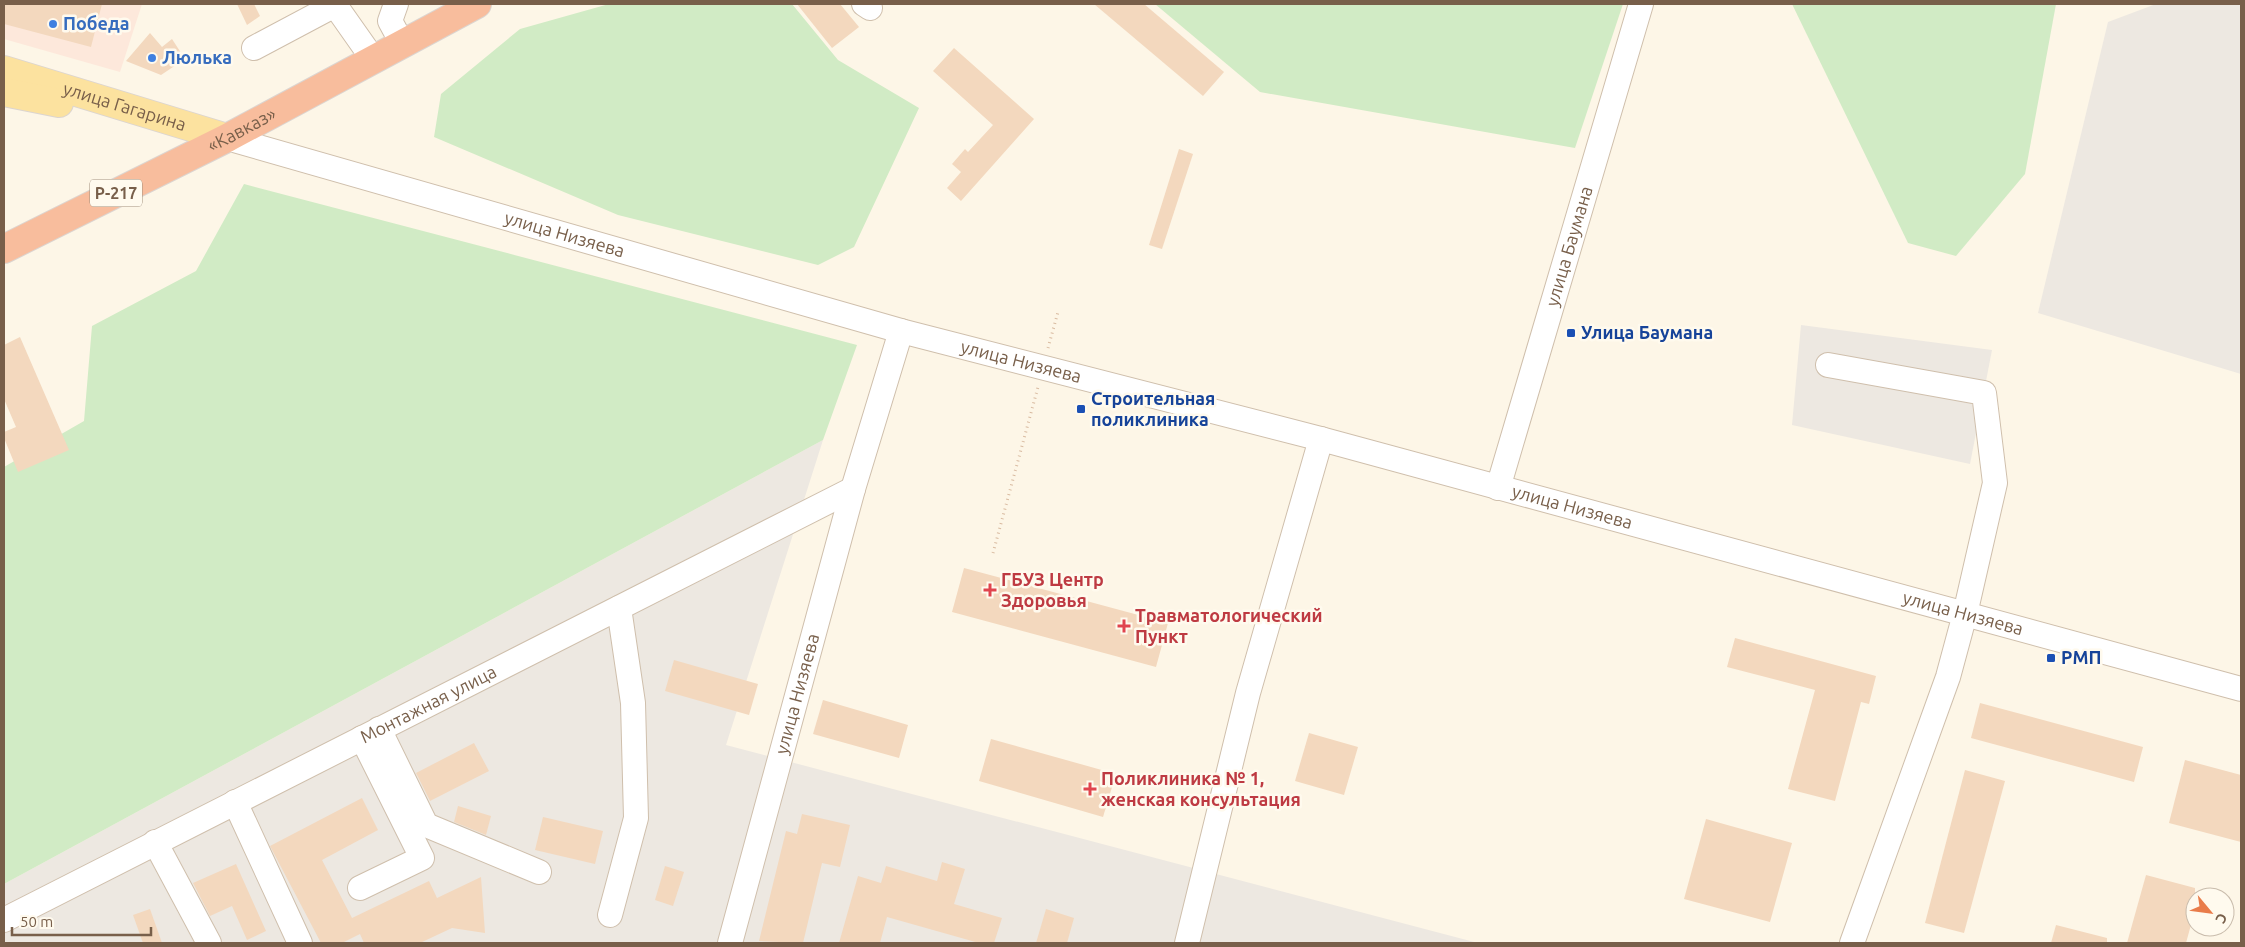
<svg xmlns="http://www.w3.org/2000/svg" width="2245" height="947" font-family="Ubuntu,sans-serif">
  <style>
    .commercial { fill: #fde8db }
    .industrial { fill: #ede8e1 }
    .green { fill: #d1ebc5 }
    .building { fill: #f3d8be }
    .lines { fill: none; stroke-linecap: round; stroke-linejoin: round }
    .minor-casing { stroke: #cfbfac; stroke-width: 26 }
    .major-casing { stroke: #dcd5d0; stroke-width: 30 }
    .highway-casing { stroke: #dcd5d0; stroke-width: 30 }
    .path { stroke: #d9bba1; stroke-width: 3; stroke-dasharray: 1 4; stroke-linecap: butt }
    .minor { stroke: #fff; stroke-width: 24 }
    .major { stroke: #fce29f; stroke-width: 28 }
    .highway { stroke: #f8bd9d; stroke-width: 28 }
    .shop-dot { fill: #3f7fe0; stroke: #fffaee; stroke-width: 2 }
    .transit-dot { fill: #1a4fb4; stroke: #fffaee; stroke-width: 2 }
    .health-dot { fill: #e0444e; stroke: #fffaee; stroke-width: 2 }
    .labels { text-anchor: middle; stroke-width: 5; stroke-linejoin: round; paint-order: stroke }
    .shield { fill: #fffaee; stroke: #a08e7b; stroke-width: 1 }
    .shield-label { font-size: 16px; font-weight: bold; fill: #785f4a }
    .shop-label { font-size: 18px; font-weight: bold; fill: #366cbe; stroke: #fffaee; text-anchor: start }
    .street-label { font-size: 18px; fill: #785f4a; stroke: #fffaee }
    .transit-label { font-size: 18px; font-weight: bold; fill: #164399; stroke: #fffaee; text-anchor: start }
    .health-label { font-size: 18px; font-weight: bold; fill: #be3a42; stroke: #fffaee; text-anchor: start }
  </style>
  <rect width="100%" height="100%" fill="#fdf6e7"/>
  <polygon class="commercial" points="4,4 142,4 120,72 4,39"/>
  <g class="industrial">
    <polygon points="2156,4 2241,4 2241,374 2038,313 2108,22"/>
    <polygon points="1801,325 1992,350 1970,464 1792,425"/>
    <polygon points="823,440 726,745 1478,943 4,943 4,884"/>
  </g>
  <g class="green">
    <polygon points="609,4 792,4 838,60 919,108 854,247 818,265 618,215 434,137 441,94 520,29"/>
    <polygon points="1155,4 1623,4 1575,148 1260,92"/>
    <polygon points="1792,4 2056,4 2025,174 1956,256 1908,243"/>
    <polygon points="244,184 857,345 823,440 4,884 4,467 84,421 92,326 196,271"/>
  </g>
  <g class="building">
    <polygon points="4,4 102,4 91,47 4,24"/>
    <polygon points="237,4 254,4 260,16 247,25"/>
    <polygon points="797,4 840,4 859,27 832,48"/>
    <polygon points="1094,4 1144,4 1224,72 1203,96"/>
    <polygon points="150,33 162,47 172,39 185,59 161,75 126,61"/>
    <polygon points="954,48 1034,119 961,201 947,188 961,172 952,164 965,149 968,152 993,125 933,71"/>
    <polygon points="1179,149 1193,154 1162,249 1149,245"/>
    <polygon points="20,337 69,450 18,472 4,438 4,432 16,427 4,399 4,345"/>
    <polygon points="964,568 1168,623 1156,667 952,612"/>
    <polygon points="1735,638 1876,676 1869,704 1861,702 1835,801 1788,789 1815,690 1727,667"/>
    <polygon points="674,660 758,684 749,715 665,691"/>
    <polygon points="823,700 908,725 899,758 813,734"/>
    <polygon points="1980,703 2143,747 2134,782 1971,738"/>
    <polygon points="1309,733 1358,747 1344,795 1295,781"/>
    <polygon points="991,739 1116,774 1103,817 979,781"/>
    <polygon points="474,743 489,771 430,801 416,773"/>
    <polygon points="2185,760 2241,775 2241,842 2169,823"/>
    <polygon points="1965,770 2005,781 1964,933 1925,923"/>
    <polygon points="362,798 378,830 322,860 352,918 429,881 437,898 481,877 485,933 452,928 420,943 364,943 360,934 342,943 321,943 270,846"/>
    <polygon points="458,806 491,816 486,835 454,822"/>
    <polygon points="802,814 850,825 840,867 822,863 803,943 759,941 786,831 797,834"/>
    <polygon points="543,817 603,831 595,864 535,850"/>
    <polygon points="1706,819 1792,843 1770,922 1684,899"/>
    <polygon points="942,862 965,869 954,904 1002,918 994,943 979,943 887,917 880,943 839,943 858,876 881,883 886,866 937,881"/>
    <polygon points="236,864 266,931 247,940 232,906 210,916 193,883"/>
    <polygon points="665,866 684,872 673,906 655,900"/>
    <polygon points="2146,875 2195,888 2195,910 2186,943 2127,943"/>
    <polygon points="150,909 162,943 143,943 133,915"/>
    <polygon points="1046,909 1074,918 1067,943 1036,943"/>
    <polygon points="2056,925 2107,938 2107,943 2051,943"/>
  </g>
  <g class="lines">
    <defs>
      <g id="minor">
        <polyline points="396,4 390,21 402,43"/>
        <polyline points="864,4 870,8"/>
        <polyline points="254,48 335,5 373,59"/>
        <path id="s1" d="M227,138L901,331L1321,439L2241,689"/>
        <polyline points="1828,365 1984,393 1995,483 1965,614 1948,677 1852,943"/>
        <path id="s2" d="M1498,488L1641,4"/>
        <polyline points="379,729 426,825 539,872"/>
        <polyline points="235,802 300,943"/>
        <polyline points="155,842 209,943"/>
        <polyline points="360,888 422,858 362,738"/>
        <polyline points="610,915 636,818 633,703 619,608"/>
        <path id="s3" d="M4,920L853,489"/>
        <path id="s4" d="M730,943L853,489L901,331"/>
        <polyline points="1187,943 1248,693 1321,439"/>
      </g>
      <g id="major">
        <path id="s5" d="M4,70L227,138"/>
        <polyline points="4,92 59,103"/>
      </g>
      <g id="highway">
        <path id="s6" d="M4,249L227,138L477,4"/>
      </g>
    </defs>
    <use href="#minor" class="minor-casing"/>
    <use href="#major" class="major-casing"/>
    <use href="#highway" class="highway-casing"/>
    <g class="path">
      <polyline points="1048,348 1058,312"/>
      <polyline points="993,553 1038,387"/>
    </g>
    <use href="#minor" class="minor"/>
    <use href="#major" class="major"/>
    <use href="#highway" class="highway"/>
  </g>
  <g class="shop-dot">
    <circle cx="53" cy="24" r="5"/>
    <circle cx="152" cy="58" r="5"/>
  </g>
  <g class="transit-dot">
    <rect x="1566" y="328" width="10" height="10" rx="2.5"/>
    <rect x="1076" y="404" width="10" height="10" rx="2.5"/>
    <rect x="2046" y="653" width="10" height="10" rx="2.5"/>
  </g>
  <g class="health-dot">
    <path d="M987.5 582.5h5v5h5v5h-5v5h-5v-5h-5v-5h5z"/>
    <path d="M1121.5 618.5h5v5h5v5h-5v5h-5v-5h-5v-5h5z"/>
    <path d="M1087.5 781.5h5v5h5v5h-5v5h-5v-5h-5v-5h5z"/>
  </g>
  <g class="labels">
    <rect class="shield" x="90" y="179.5" width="52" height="27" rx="4"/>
    <g class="shield-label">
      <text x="116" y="199">Р-217</text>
    </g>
    <g class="shop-label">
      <text x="63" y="30">Победа</text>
      <text x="162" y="64">Люлька</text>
    </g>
    <g class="street-label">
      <text dy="6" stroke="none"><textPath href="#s5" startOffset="126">улица Гагарина</textPath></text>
      <text dy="6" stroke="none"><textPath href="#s6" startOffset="266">«Кавказ»</textPath></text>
      <text dy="6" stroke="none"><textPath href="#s1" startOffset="351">улица Низяева</textPath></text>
      <text dy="6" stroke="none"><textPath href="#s2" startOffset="252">улица Баумана</textPath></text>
      <text dy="6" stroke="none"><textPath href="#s1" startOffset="825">улица Низяева</textPath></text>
      <text dy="6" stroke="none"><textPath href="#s1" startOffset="1395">улица Низяева</textPath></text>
      <text dy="6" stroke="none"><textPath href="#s1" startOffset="1800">улица Низяева</textPath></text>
      <text dy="6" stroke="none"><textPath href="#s4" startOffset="258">улица Низяева</textPath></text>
      <text dy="6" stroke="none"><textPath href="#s3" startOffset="476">Монтажная улица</textPath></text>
    </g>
    <g class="transit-label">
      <text x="1581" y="339">Улица Баумана</text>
      <text x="1091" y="405">Строительная<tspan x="1091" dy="21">поликлиника</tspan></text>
      <text x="2061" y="664">РМП</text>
    </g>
    <g class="health-label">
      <text x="1001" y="586">ГБУЗ Центр<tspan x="1001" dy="21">Здоровья</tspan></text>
      <text x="1135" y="622">Травматологический<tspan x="1135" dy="21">Пункт</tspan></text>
      <text x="1101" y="785">Поликлиника № 1,<tspan x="1101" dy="21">женская консультация</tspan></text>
    </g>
  </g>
  <rect width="2245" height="947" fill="none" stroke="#785f4a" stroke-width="10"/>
  <g transform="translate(2210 912) rotate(119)"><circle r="24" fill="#fffaee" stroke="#c9bcac"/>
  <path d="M0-4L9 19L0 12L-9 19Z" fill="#e97c4a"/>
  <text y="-8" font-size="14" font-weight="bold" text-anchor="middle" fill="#785f4a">С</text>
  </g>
  <path d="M12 927v8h139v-8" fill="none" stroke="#785f4a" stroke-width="2.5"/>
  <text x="20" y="927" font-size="15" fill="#785f4a" stroke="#fffaee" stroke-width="4" paint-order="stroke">50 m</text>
</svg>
